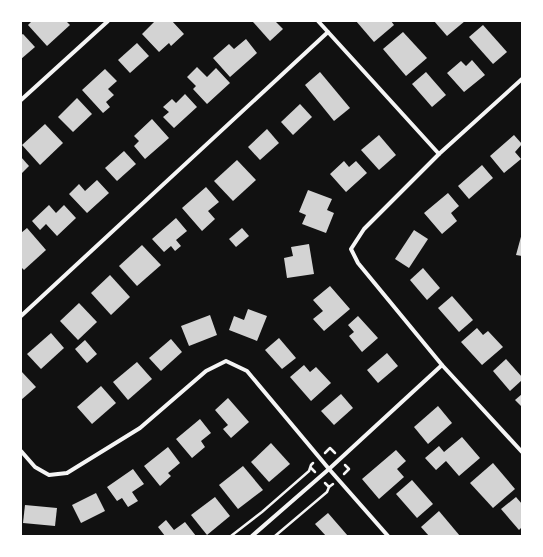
<svg xmlns="http://www.w3.org/2000/svg" width="543" height="557" font-family="Ubuntu,sans-serif">
  <style>
    .building { fill: #d3d3d3 }
    .lines { fill: none; stroke-linecap: round; stroke-linejoin: round }
    .path { stroke: #f5f5f5; stroke-width: 2.5 }
    .minor { stroke: #f5f5f5; stroke-width: 4 }
  </style>
  <rect width="100%" height="100%" fill="#111"/>
  <g class="building">
    <polygon points="32,21 66,21 70,25 47,46 28,25"/>
    <polygon points="155,21 172,21 184,34 171,46 169,43 159,52 142,34"/>
    <polygon points="255,21 275,21 283,29 270,41 253,22"/>
    <polygon points="356,21 391,21 394,25 374,42"/>
    <polygon points="434,21 465,21 447,36"/>
    <polygon points="483,25 507,52 493,64 469,37"/>
    <polygon points="403,32 427,58 406,76 383,49"/>
    <polygon points="23,34 35,47 21,59 21,35"/>
    <polygon points="246,39 257,53 230,77 213,58 229,44 234,49"/>
    <polygon points="137,43 149,56 130,73 118,60"/>
    <polygon points="472,60 485,75 464,92 447,73 461,61 466,66"/>
    <polygon points="197,67 207,77 216,68 230,83 207,104 193,89 196,86 187,77"/>
    <polygon points="105,69 117,81 108,89 114,95 106,102 110,107 103,113 82,90"/>
    <polygon points="320,72 350,108 334,121 305,85"/>
    <polygon points="426,72 446,95 432,107 412,84"/>
    <polygon points="185,94 197,107 174,128 163,117 169,112 163,107 172,99 176,103"/>
    <polygon points="77,98 92,114 73,132 58,117"/>
    <polygon points="300,104 312,117 293,135 281,122"/>
    <polygon points="152,119 169,138 145,159 134,146 139,141 134,136"/>
    <polygon points="45,124 63,143 40,165 22,145"/>
    <polygon points="267,129 279,143 260,160 248,147"/>
    <polygon points="379,135 396,155 379,170 361,150"/>
    <polygon points="514,135 522,144 515,152 521,159 504,173 490,156"/>
    <polygon points="124,151 136,164 117,181 105,168"/>
    <polygon points="21,157 29,166 21,174"/>
    <polygon points="237,160 256,180 233,201 214,181"/>
    <polygon points="344,161 349,167 356,161 367,173 346,192 330,174"/>
    <polygon points="482,165 493,178 469,199 458,186"/>
    <polygon points="97,180 109,193 87,213 69,194 79,184 85,191"/>
    <polygon points="206,187 219,202 208,211 215,219 202,231 182,208"/>
    <polygon points="308,190 332,199 327,210 334,213 326,233 302,224 306,215 299,212"/>
    <polygon points="448,193 459,206 451,213 457,221 442,234 424,213"/>
    <polygon points="49,205 56,213 64,205 76,218 57,236 46,224 40,230 32,221"/>
    <polygon points="176,218 187,231 176,240 181,246 175,251 171,246 164,252 152,239"/>
    <polygon points="27,228 46,250 24,270 21,267 21,233"/>
    <polygon points="242,228 249,236 236,247 229,239"/>
    <polygon points="414,230 428,239 409,268 395,259"/>
    <polygon points="522,233 522,256 516,255"/>
    <polygon points="309,244 314,274 287,278 284,258 293,256 291,247"/>
    <polygon points="142,245 161,265 137,286 119,266"/>
    <polygon points="423,268 440,288 427,300 410,280"/>
    <polygon points="110,275 130,297 111,315 91,293"/>
    <polygon points="330,286 350,309 324,331 313,319 323,311 313,300"/>
    <polygon points="452,296 473,320 459,332 438,308"/>
    <polygon points="79,303 97,322 78,340 60,321"/>
    <polygon points="248,309 267,316 257,341 229,330 234,316 244,320"/>
    <polygon points="210,315 217,335 189,346 181,326"/>
    <polygon points="358,316 378,338 362,352 349,336 354,332 348,325"/>
    <polygon points="477,328 483,335 488,331 503,347 482,365 461,342"/>
    <polygon points="51,333 64,348 41,369 27,354"/>
    <polygon points="279,338 296,358 282,369 265,350"/>
    <polygon points="171,339 182,352 161,371 149,358"/>
    <polygon points="85,340 97,354 87,363 75,349"/>
    <polygon points="387,353 398,366 378,383 367,370"/>
    <polygon points="506,359 522,377 522,380 510,391 493,371"/>
    <polygon points="137,362 152,379 128,400 113,382"/>
    <polygon points="304,365 310,372 316,367 331,383 311,401 290,377"/>
    <polygon points="21,371 36,387 21,400"/>
    <polygon points="101,386 116,403 92,424 77,407"/>
    <polygon points="341,394 353,408 334,425 321,411"/>
    <polygon points="522,394 522,407 515,400"/>
    <polygon points="228,398 249,422 231,438 223,429 228,425 215,410"/>
    <polygon points="438,406 452,423 428,444 414,427"/>
    <polygon points="200,419 211,433 201,441 205,447 192,458 176,439"/>
    <polygon points="462,437 480,458 459,476 446,461 436,470 425,458 439,446 444,452"/>
    <polygon points="271,443 290,464 269,482 251,462"/>
    <polygon points="168,447 180,463 168,473 171,476 160,486 144,466"/>
    <polygon points="396,450 406,461 397,469 404,477 379,499 362,479"/>
    <polygon points="493,463 515,489 493,508 470,483"/>
    <polygon points="243,466 263,490 238,509 219,485"/>
    <polygon points="133,469 144,484 132,492 138,501 128,507 122,498 117,501 107,487"/>
    <polygon points="412,480 433,504 417,518 396,494"/>
    <polygon points="96,493 105,511 81,523 72,505"/>
    <polygon points="215,497 230,516 207,535 191,515"/>
    <polygon points="516,497 522,504 522,527 519,530 501,509"/>
    <polygon points="25,505 57,508 55,526 23,523"/>
    <polygon points="439,511 460,536 429,536 421,527"/>
    <polygon points="328,513 348,536 326,536 315,524"/>
    <polygon points="166,520 174,530 185,522 196,536 165,536 158,527"/>
  </g>
  <g class="lines">
    <g class="path">
      <polyline points="325,453 330,448 335,453"/>
      <polyline points="311,468 315,472"/>
      <polyline points="344,474 349,469 345,465"/>
      <polyline points="325,483 329,487 333,484"/>
      <polyline points="231,536 262,512 309,471 311,465 313,463"/>
      <polyline points="275,536 327,492 329,487"/>
    </g>
    <g class="minor">
      <polyline points="318,21 439,154"/>
      <polyline points="522,79 439,154 364,229 351,249 358,263 442,365 522,452"/>
      <polyline points="21,100 108,21"/>
      <polyline points="21,316 328,32"/>
      <polyline points="21,451 35,467 49,475 67,473 140,428 206,371 226,361 247,371 329,469 388,536"/>
      <polyline points="252,536 329,469 442,365"/>
    </g>
  </g>
  <rect width="543" height="557" fill="none" stroke="#ffffff" stroke-width="44"/>
</svg>
